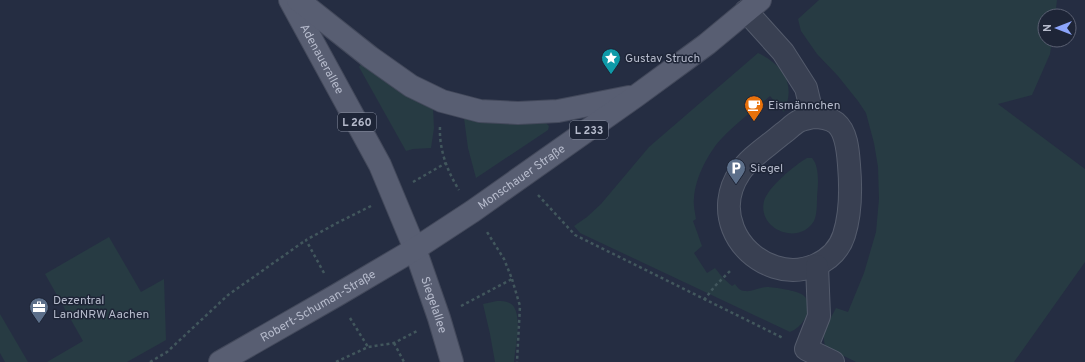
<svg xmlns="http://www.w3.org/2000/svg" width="1085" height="362" font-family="Overpass,sans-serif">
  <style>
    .green { fill: #273b43 }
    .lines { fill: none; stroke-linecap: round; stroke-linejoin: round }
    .minor-casing { stroke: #545b6c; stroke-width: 24 }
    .major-casing { stroke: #43495b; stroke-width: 24 }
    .path { stroke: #42575d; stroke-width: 2.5; stroke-dasharray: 3 3; stroke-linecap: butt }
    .minor { stroke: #394052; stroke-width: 22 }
    .major { stroke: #585e72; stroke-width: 22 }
    .labels { text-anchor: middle; stroke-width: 3; stroke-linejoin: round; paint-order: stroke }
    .shield { fill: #1e2537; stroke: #888e9f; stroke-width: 1 }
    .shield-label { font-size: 11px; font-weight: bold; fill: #b6bbcc }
    .poi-label { font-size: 12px; fill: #b6bbcc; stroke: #1e2537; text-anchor: start }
    .street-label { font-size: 12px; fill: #b6bbcc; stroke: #1e2537 }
  </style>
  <rect width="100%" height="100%" fill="#252d42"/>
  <g class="green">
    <path d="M819,0H1057L1055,16H1045V40H1052L1050,54L1032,95L998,104L1085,169V262L1014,362H856L844,356L842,359L827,351C819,332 828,324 836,308L848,312L864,273L876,232L879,199L878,167L874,143L866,113L858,101L838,76L817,54L801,31L798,19Z"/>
    <path d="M758,53C784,66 796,84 784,112L770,96C754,110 737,122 723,137C709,151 695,178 694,198C693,205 695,212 696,219L693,221L702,246L694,253L707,273L715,268L723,278L732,286L735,284C738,288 740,291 745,291C752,292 759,287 767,287C774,287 798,291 803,295C817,306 802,328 790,332L580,233L574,226L587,217L601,204L649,147Z"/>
    <path d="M361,64H364C385,83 407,97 433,108L434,128L431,148L413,149L406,151L359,67Z"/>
    <polygon points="464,118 505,124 546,123 549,126 548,130 476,178 468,148"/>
    <path d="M807,158H812C820,167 818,186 817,197C817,204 817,215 814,221C799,246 757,230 764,201C768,187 795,165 807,158Z"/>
    <polygon points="109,237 141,292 164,279 166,340 127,362 47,362 83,341 45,274"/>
    <path d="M497,301C503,301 510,301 514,307C522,320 515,348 514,362H495L490,334L483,304Z"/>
    <polygon points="0,314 28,362 5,362 0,353"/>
  </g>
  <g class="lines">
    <defs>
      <g id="minor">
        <polyline points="746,11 783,52 806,88 813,117"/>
        <path d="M813,117C822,117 829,118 836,123C847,132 848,152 849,165C851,188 851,213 844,235C835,263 802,276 775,267C735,254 715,209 740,172C750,157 768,146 782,134C788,130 793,124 799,121C803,119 809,118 813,117Z"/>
        <polyline points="817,266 819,316 806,349 833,362"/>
      </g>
      <g id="major">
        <path id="s1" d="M290,0L380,165L415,249L439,318L452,362"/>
        <polyline points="298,0 370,57 411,86 442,101 480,111 518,113 558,111 629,97"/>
        <path id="s2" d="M220,362L337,295L415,249L473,211L636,96L707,44L760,0"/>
      </g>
    </defs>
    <use href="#minor" class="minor-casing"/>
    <use href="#major" class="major-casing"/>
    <g class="path">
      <path d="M440,127C439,149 447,171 459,190"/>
      <polyline points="413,182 446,163"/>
      <polyline points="538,195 575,235 783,338"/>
      <polyline points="324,273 306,240 337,223 371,206"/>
      <polyline points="512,279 520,306 517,362"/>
      <polyline points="704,300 715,286 732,269"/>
      <polyline points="461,306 512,279 504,259 487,232"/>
      <polyline points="350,318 368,347"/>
      <polyline points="394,343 404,362"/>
      <polyline points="150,362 167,352 228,295 306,240"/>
      <polyline points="336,362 368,347 394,343 417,331"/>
    </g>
    <use href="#minor" class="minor"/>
    <use href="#major" class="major"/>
  </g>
  <defs>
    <symbol id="sight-pin" viewBox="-11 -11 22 30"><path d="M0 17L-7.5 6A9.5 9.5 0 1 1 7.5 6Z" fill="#0f9aa8" stroke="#1e2537"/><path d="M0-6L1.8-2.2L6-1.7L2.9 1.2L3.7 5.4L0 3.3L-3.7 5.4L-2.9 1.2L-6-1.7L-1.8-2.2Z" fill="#fff"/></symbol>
    <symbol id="cafe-pin" viewBox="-11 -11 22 30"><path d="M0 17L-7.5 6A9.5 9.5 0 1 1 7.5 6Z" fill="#e8710a" stroke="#1e2537"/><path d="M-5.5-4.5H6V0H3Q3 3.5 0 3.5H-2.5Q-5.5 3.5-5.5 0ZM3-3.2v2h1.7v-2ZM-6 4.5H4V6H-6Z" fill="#fff"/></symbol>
    <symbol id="parking-pin" viewBox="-11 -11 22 30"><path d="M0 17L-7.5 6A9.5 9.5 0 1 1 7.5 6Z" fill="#5c6f8a" stroke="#1e2537"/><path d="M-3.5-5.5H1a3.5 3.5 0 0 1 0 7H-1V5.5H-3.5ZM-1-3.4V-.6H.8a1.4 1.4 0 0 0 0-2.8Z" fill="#fff"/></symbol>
    <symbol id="office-pin" viewBox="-11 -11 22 30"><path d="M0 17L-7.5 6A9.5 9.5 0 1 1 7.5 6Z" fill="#5c6f8a" stroke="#1e2537"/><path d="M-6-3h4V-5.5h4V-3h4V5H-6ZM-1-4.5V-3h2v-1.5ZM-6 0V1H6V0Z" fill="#fff"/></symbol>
  </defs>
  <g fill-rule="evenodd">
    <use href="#sight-pin" x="600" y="47" width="22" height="30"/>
    <use href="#cafe-pin" x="743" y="94" width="22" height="30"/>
    <use href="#parking-pin" x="725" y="157" width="22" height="30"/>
    <use href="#office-pin" x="28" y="296" width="22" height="30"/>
  </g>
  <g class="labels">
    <g class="shield">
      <rect x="338" y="113" width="38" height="18" rx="3"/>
      <rect x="570" y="121" width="38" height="18" rx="3"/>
    </g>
    <g class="shield-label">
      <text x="357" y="126">L 260</text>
      <text x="589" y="134">L 233</text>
    </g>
    <g class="poi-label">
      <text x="625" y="62">Gustav Struch</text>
      <text x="768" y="109">Eismännchen</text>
      <text x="750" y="172">Siegel</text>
      <text x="53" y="304">Dezentral<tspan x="53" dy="14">LandNRW Aachen</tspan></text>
    </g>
    <g class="street-label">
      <text dy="4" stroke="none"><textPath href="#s1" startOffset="67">Adenauerallee</textPath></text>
      <text dy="4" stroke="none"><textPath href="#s2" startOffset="354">Monschauer Straße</textPath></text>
      <text dy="4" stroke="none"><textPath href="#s2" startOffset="113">Robert-Schuman-Straße</textPath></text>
      <text dy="4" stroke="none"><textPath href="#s1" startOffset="338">Siegelallee</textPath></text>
    </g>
  </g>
  <g transform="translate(1057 28) rotate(270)"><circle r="19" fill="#1e2537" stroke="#5b6173"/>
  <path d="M0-3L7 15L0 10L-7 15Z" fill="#8ca5fb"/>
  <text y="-6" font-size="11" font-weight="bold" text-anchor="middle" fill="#b6bbcc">N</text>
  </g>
</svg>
